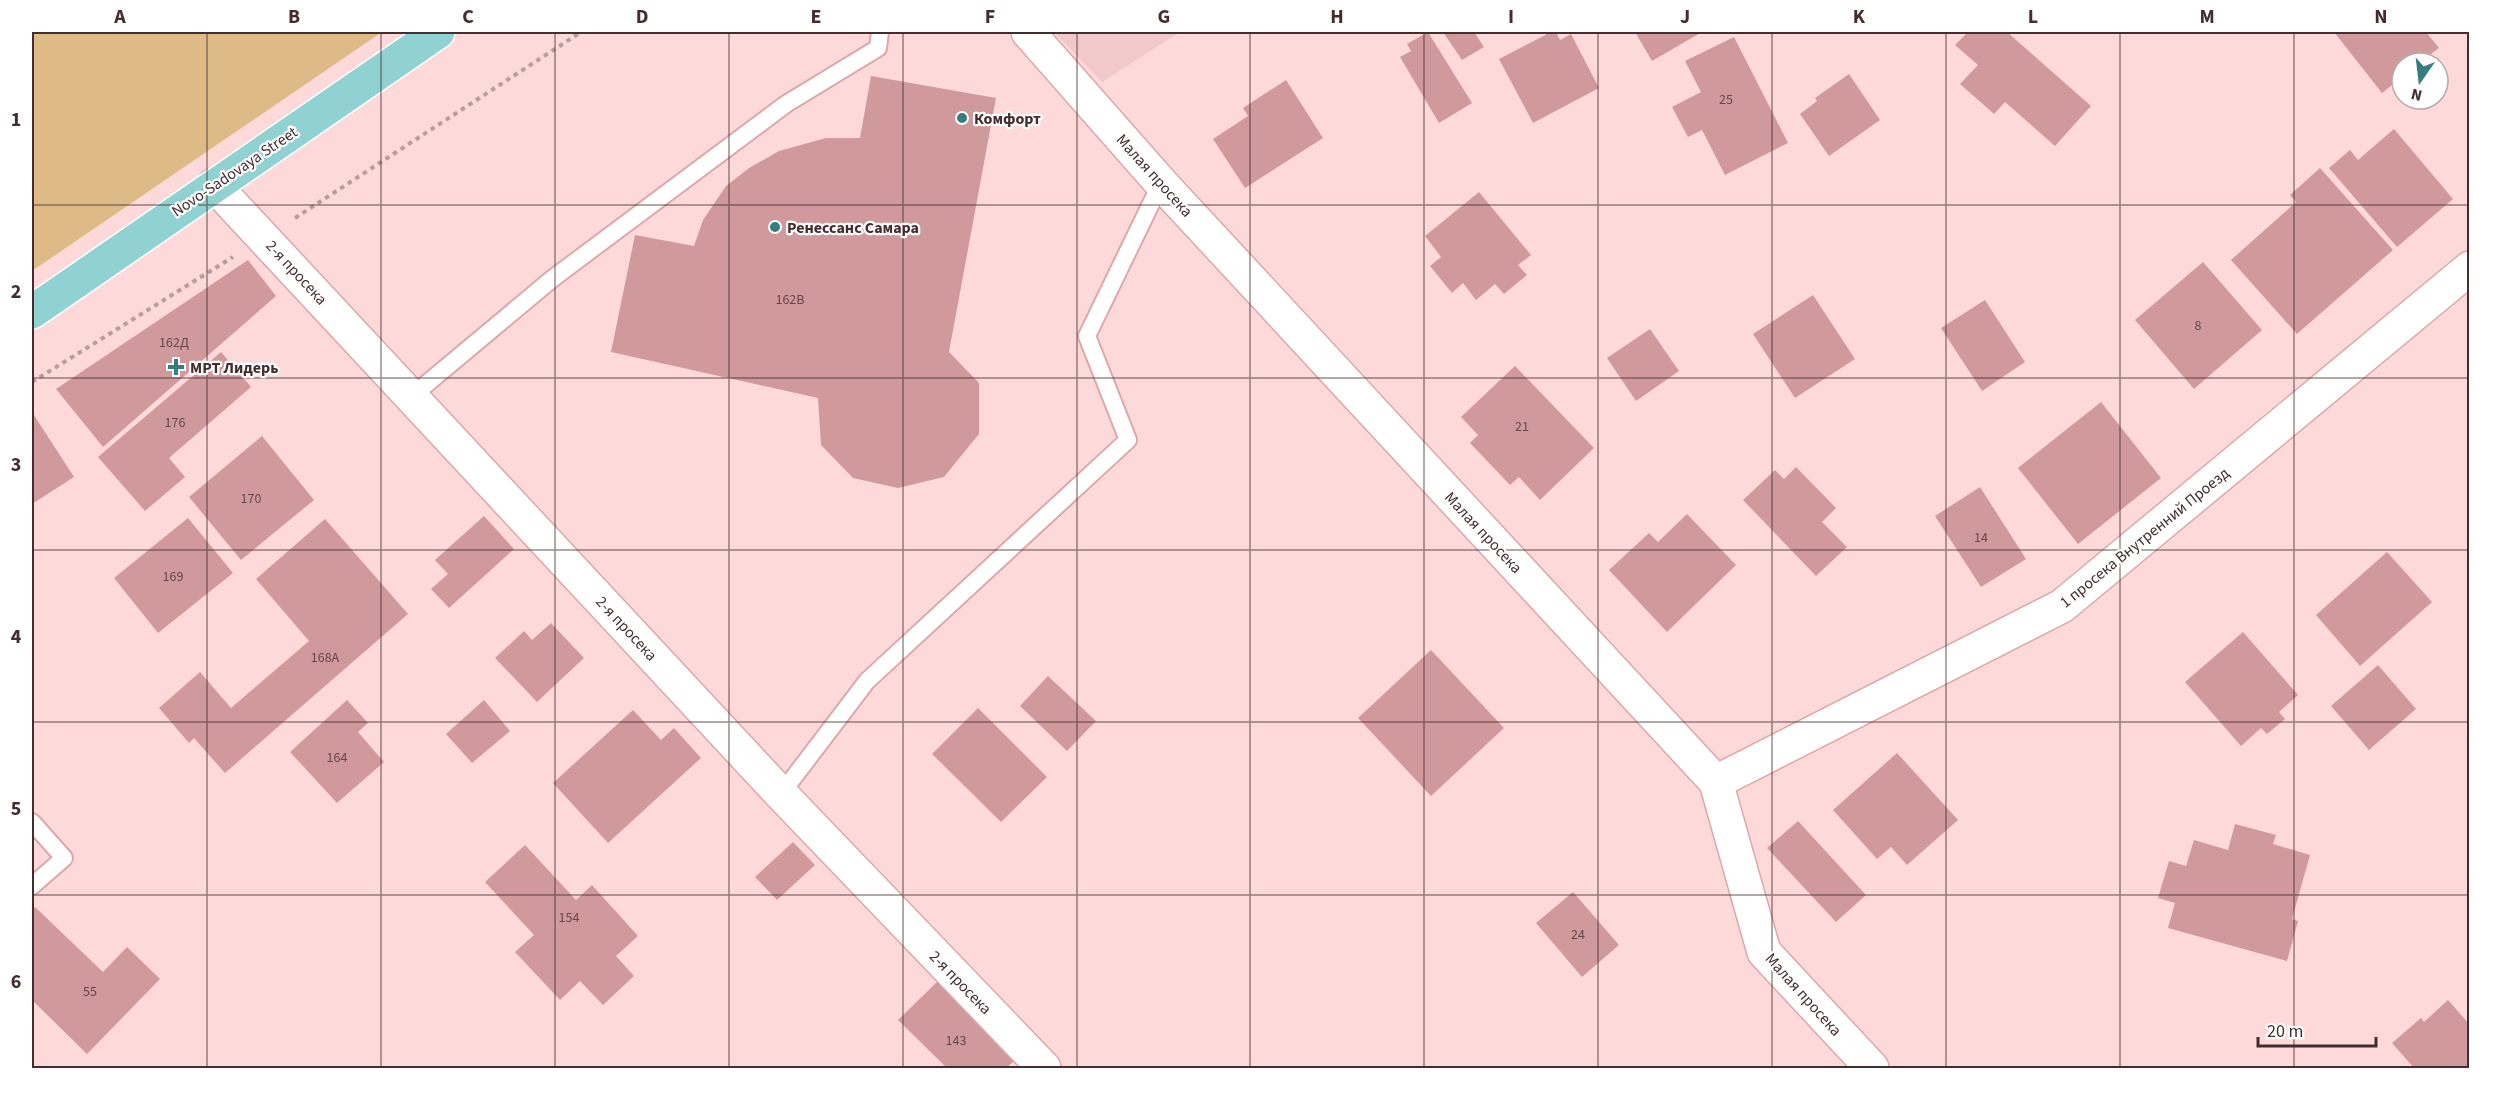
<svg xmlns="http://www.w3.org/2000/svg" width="2501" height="1100" font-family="'Source Sans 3',sans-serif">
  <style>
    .built { fill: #f1c9ca }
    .green { fill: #ddba86 }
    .building { fill: #d09a9c }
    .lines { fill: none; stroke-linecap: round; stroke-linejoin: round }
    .lane-casing { stroke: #dea7a9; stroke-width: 20 }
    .street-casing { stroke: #dea7a9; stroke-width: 36 }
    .primary-casing { stroke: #fff; stroke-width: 36 }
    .path { stroke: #bb9c9d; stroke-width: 4; stroke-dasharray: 4.5 4.5; stroke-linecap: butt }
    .lane { stroke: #fff; stroke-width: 16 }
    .street { stroke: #fff; stroke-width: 33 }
    .primary { stroke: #90d1d1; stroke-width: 33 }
    .grid { fill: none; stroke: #432d2e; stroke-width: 1.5; stroke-opacity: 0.55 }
    .poi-dot { fill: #357e7f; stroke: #fff; stroke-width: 2 }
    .labels { text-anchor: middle; stroke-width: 4.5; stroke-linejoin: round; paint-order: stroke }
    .number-label { font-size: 14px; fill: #66484a }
    .poi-label { font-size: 16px; font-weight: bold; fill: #432d2e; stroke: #fff; text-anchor: start }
    .street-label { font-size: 16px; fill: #432d2e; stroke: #fff }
    .neatline { fill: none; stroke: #432d2e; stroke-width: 2 }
    .grid-label { font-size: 20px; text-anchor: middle; font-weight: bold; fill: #432d2e }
  </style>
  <rect width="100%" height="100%" fill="#fdd9da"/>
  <polygon class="built" points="1054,32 1180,32 1102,82"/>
  <polygon class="green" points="32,32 382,32 32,271"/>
  <g class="building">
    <polygon points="1428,32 1472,103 1439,123 1400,57 1411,51 1407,44"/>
    <polygon points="1443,32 1474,32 1484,47 1462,60"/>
    <polygon points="1551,32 1556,32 1560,40 1571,34 1599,88 1533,123 1499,59"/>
    <polygon points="1635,32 1702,32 1652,61"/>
    <polygon points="1968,32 2007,32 2091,106 2055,146 2005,102 1994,114 1960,84 1978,65 1955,45"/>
    <polygon points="2334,32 2426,32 2439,48 2419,63 2402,63 2402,77 2382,93"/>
    <polygon points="1734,37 1788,143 1725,175 1702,130 1688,137 1672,107 1701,92 1685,61"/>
    <polygon points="1849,74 1880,120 1829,156 1800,114 1817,101 1815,98"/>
    <polygon points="871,76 996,98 949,352 979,383 979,434 944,477 898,488 853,478 821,445 818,398 611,352 635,235 694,246 703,220 726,186 749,168 779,151 826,138 860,138"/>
    <polygon points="1286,80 1323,138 1245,188 1213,139 1248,116 1243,108"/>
    <polygon points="2394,129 2453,199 2397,247 2329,168 2350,150 2358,160"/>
    <polygon points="2320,168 2393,250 2297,334 2231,260 2296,202 2290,195"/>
    <polygon points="1479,192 1531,255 1518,265 1527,275 1504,294 1495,284 1476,300 1463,283 1452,293 1430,266 1441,257 1425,236"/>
    <polygon points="248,260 276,296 103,447 56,389"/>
    <polygon points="2203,262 2262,330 2194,389 2135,320"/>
    <polygon points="1813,295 1855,359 1795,398 1753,334"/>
    <polygon points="1985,300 2025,362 1982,391 1941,328"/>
    <polygon points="1650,329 1679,371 1636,401 1607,358"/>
    <polygon points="221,352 251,387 169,458 185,477 145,511 98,457"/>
    <polygon points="1515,366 1594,448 1540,500 1519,477 1510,485 1470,443 1478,435 1461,417"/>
    <polygon points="2101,402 2161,478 2078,544 2018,468"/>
    <polygon points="32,412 74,477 32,504"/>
    <polygon points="262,436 314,500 241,560 189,497"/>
    <polygon points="1796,467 1836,508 1822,522 1847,547 1816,576 1743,500 1775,470 1784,479"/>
    <polygon points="1980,487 2026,559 1981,587 1935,516"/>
    <polygon points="1687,514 1736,565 1667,632 1609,570 1649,533 1658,542"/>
    <polygon points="484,516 514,549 449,608 431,589 448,574 435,560"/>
    <polygon points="188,518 233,573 158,633 114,578"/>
    <polygon points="325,519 408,614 225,773 194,738 189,743 159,708 200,672 231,708 309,641 256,579"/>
    <polygon points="2387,552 2432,602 2360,666 2316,615"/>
    <polygon points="551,623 584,658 537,702 495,658 524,631 532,640"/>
    <polygon points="2243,632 2298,695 2279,712 2285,719 2267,734 2261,728 2241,746 2185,682"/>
    <polygon points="1431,650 1504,728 1431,796 1358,718"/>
    <polygon points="2378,665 2416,709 2369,750 2331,706"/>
    <polygon points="1048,676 1096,721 1067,751 1020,706"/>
    <polygon points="347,700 368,723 358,732 384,762 337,803 290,752"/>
    <polygon points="484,700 510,731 472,763 446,734"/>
    <polygon points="978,708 1047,777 1001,822 932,754"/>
    <polygon points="633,710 661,740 674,728 701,758 608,843 553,783"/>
    <polygon points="1897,753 1958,820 1907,865 1891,847 1877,859 1833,810"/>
    <polygon points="1798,821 1866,895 1836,922 1767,848"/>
    <polygon points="2235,824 2276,835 2273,844 2310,855 2292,919 2298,921 2287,961 2168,928 2175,903 2158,898 2169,861 2186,866 2194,840 2228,850"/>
    <polygon points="793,842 815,865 777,900 755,877"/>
    <polygon points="525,845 576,900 592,885 638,936 616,956 634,976 603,1005 580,981 560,1000 515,952 534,935 485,882"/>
    <polygon points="1573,892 1619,945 1582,977 1536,923"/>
    <polygon points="35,907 103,972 127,947 160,979 87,1054 34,1002 32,1004 32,911"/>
    <polygon points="937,982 1014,1061 1006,1068 947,1068 898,1020"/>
    <polygon points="2448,1000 2470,1025 2470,1068 2414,1068 2392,1043 2421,1018 2424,1022"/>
  </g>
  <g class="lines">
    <defs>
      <g id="lane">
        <polyline points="412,396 552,279 786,104 878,48 880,32"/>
        <polyline points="781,794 867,681 1128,440 1087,336 1161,183"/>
        <polyline points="32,822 64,858 32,886"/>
      </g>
      <g id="street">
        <polyline points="1028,32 1161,183 1716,782 1764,952 1872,1068"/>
        <polyline points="214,185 781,794 1044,1068"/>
        <polyline points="1716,782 2062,606 2470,268"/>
      </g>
      <polyline id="primary" points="32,312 438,32"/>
    </defs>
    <use href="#lane" class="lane-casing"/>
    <use href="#street" class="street-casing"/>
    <use href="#primary" class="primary-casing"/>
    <g class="path">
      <polyline points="32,33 33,32"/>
      <polyline points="295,218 581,32"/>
      <polyline points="32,382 233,257"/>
    </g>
    <use href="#lane" class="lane"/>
    <use href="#street" class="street"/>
    <use href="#primary" class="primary"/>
  </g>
  <path class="grid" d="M207,32V1068M381,32V1068M555,32V1068M729,32V1068M903,32V1068M1077,32V1068M1250,32V1068M1424,32V1068M1598,32V1068M1772,32V1068M1946,32V1068M2120,32V1068M2294,32V1068M32,205H2470M32,378H2470M32,550H2470M32,722H2470M32,895H2470"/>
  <g class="poi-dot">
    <circle cx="962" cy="118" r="6"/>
    <circle cx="775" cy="227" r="6"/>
    <path d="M173 358h6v6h6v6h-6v6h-6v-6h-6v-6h6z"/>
  </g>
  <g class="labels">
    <g class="number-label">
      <text x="1726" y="104">25</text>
      <text x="790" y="304">162В</text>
      <text x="2198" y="330">8</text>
      <text x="174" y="347">162Д</text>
      <text x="175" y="427">176</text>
      <text x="1522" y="431">21</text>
      <text x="251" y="503">170</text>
      <text x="1981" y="542">14</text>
      <text x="173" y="581">169</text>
      <text x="325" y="662">168А</text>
      <text x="337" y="762">164</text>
      <text x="569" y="922">154</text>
      <text x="1578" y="939">24</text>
      <text x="90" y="996">55</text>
      <text x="956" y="1045">143</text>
    </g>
    <g class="poi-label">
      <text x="974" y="124">Комфорт</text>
      <text x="787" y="233">Ренессанс Самара</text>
      <text x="190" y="373">МРТ Лидерь</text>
    </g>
    <g class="street-label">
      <text transform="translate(234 171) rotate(-34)" y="6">Novo-Sadovaya Street</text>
      <text transform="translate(1155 175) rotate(48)" y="6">Малая просека</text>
      <text transform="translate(297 272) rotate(47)" y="6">2-я просека</text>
      <text transform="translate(1484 532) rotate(47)" y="6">Малая просека</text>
      <text transform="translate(2144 537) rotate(-39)" y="6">1 просека Внутренний Проезд</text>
      <text transform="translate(627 628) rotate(47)" y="6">2-я просека</text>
      <text transform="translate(961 982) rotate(46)" y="6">2-я просека</text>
      <text transform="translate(1804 994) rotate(48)" y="6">Малая просека</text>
    </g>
  </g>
  <rect width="2501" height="1100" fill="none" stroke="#ffffff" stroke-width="66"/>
  <g transform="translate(2420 81) rotate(194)"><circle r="28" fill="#ffffff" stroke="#b4abab" stroke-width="1.5"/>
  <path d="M0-4.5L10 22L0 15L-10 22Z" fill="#357e7f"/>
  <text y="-9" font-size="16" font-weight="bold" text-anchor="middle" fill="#432d2e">N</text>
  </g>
  <path d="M2258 1037v9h118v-9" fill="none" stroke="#432d2e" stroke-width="3"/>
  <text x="2267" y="1037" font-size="18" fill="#432d2e" stroke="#ffffff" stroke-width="4.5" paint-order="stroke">20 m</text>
  <rect x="33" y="33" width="2435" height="1034" class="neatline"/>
  <g class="grid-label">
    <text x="120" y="23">A</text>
    <text x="294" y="23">B</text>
    <text x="468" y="23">C</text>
    <text x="642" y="23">D</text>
    <text x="816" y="23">E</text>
    <text x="990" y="23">F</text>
    <text x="1164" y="23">G</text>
    <text x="1337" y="23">H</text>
    <text x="1511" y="23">I</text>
    <text x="1685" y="23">J</text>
    <text x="1859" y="23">K</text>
    <text x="2033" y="23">L</text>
    <text x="2207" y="23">M</text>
    <text x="2381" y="23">N</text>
    <text x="16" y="126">1</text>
    <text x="16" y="298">2</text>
    <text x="16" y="471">3</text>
    <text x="16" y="643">4</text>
    <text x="16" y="815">5</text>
    <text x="16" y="988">6</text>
  </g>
</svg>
